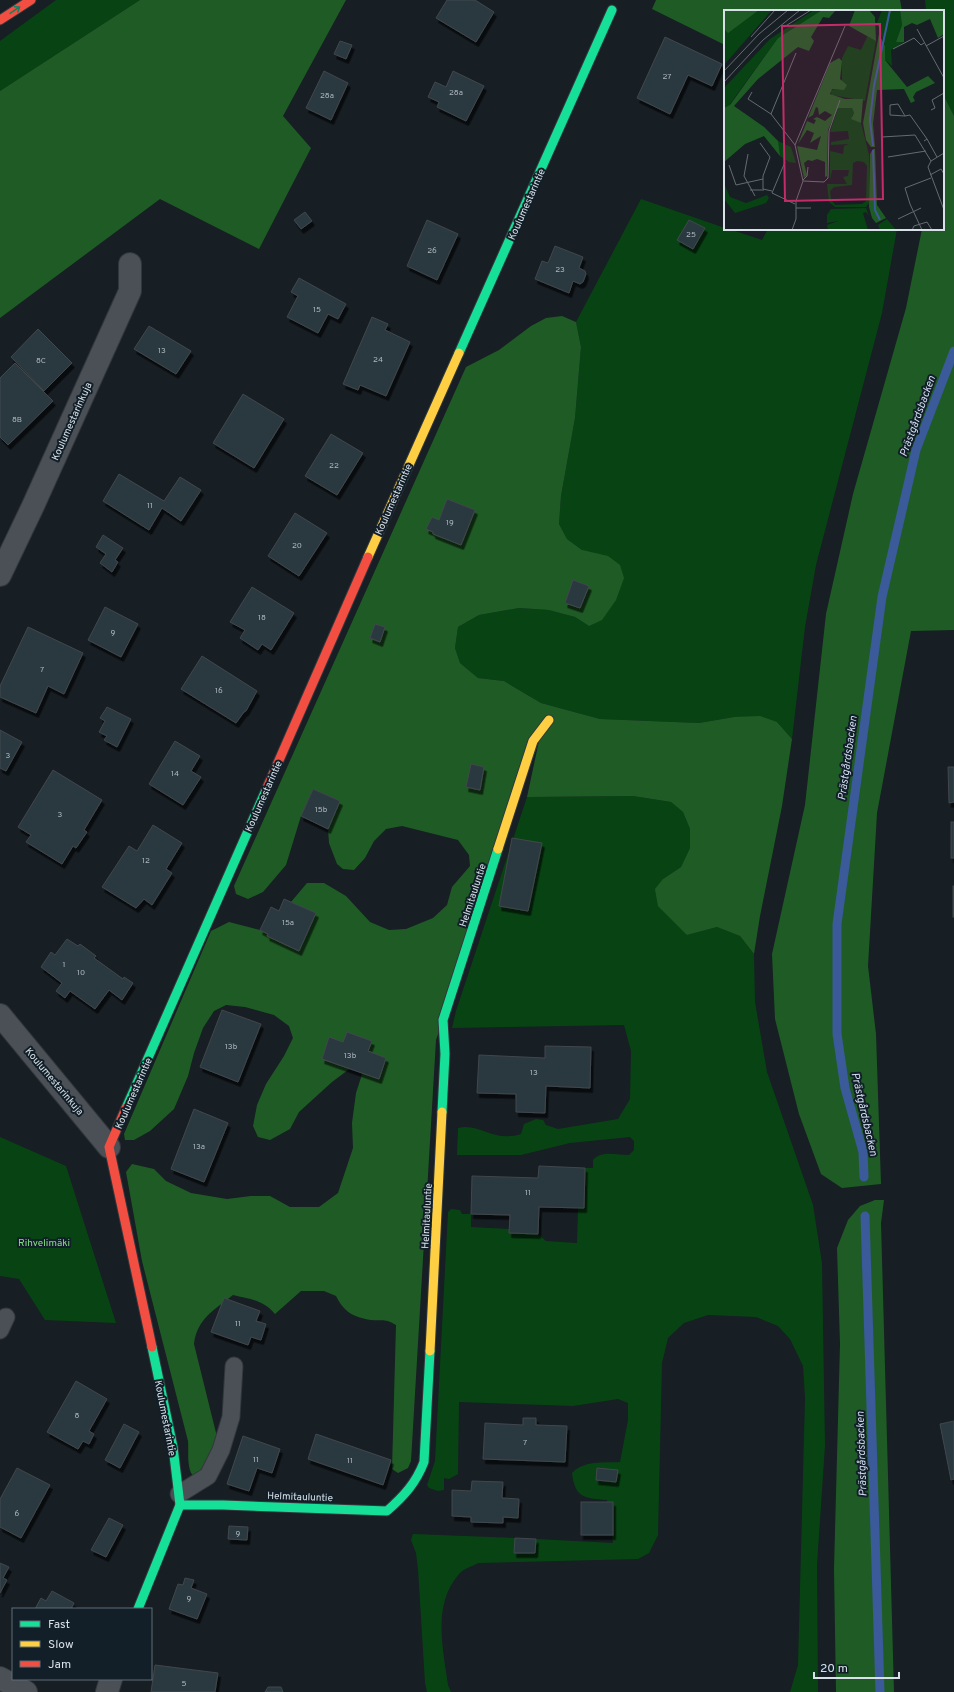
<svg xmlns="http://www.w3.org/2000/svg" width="954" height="1692" font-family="Overpass,sans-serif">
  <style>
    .green { fill: #084413 }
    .forest { fill: #1f5c25 }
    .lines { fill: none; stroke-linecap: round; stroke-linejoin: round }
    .stream { stroke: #3a5a9a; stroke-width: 9 }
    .building { fill: #2c3840; stroke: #41474c; filter: url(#shadow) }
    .lane-casing { stroke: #32373d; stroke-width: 19 }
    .street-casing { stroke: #32373d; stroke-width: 24 }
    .fast-casing { stroke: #32373d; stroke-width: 11 }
    .slow-casing { stroke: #32373d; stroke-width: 11 }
    .jam-casing { stroke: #32373d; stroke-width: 11 }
    .lane { stroke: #4a5055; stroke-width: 17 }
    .street { stroke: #4a5055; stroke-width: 22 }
    .fast { stroke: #16e098; stroke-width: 9 }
    .slow { stroke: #ffcf43; stroke-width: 9 }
    .jam { stroke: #f24e42; stroke-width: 9 }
    .oneway { stroke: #148060 }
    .labels { text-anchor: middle; stroke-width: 4; stroke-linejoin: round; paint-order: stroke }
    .number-label { font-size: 8px; fill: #adb7be }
    .street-label { font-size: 10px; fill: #d8e1e8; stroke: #121f29 }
    .park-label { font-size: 10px; fill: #85df87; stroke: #121f29 }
    .water-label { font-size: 11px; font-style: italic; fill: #d4dff3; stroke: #121f29 }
    .inset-river { fill: none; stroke: #3a5a9a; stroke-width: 2 }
    .inset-road { fill: none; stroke: #646c72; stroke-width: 1 }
    .view { fill: #c42c69; fill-opacity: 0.15; stroke: #c42c69; stroke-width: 2 }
    .inset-edge { fill: none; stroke: #d8e1e8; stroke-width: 2 }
  </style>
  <defs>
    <filter id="shadow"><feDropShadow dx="2.5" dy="4.5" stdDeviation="0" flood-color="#0009"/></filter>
  </defs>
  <rect width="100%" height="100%" fill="#171e24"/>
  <g class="green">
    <polygon points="56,0 140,0 0,91 0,41"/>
    <polygon points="925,0 954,0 954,116 943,94 943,11 926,11"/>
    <polygon points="641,199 725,228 725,229 729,229 762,240 768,229 897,229 882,313 816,565 805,627 792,739 777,722 734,717 699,723 600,719 541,703 504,681 478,678 460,663 455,648 458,627 479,615 519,608 550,610 575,617 589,626 582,550 567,539 559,524 561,496 575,418 581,347 576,322"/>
    <path d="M633,796L671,802L683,812L690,829V848L681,867L663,879L687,935L717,927L740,936L754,954L755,1002L767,1072L813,1205L822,1263L825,1445L817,1565L818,1692H790L798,1665L805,1398L803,1366L790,1339L778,1326L756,1317L708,1315L684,1323L668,1338L662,1363L658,1535L649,1553L638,1559L478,1563C473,1566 463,1569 459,1574C432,1605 443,1648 448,1685L451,1692H427L425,1683L418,1569L416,1553L411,1540L413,1534L515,1538V1553H535L536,1539L613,1543L607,1500C584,1498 575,1498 572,1473C584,1460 603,1463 620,1462L628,1420V1403L618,1399L573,1406L459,1402L458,1474L449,1479L444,1478V1490L438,1491L429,1488L427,1485L435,1461L448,1212L451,1209L460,1210L462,1214H471V1227L509,1229L510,1233L538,1234L546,1241L577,1243L578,1208H584L585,1168H593V1160C601,1150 617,1155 629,1155L634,1150V1141L630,1137L570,1143L521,1155H457L458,1128C479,1122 494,1143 521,1134L524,1124L536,1119L543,1120L546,1125L558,1129L618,1119L630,1099L631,1051L624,1025L452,1028L456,1011L527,797Z"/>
    <polygon points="0,1137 66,1166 116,1323 45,1320 19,1279 0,1276"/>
  </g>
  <g class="forest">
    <polygon points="140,0 346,0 283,116 311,148 259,249 160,199 0,318 0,91"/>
    <polygon points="656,0 900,0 902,11 725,11 725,45 652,9"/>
    <polygon points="943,94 954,116 954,630 911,631 877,813 868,966 876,1034 881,1184 842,1188 821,1174 799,1114 775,1019 772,954 805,805 826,614 853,494 906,308 922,229 943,229"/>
    <path d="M562,316L576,322L581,347L575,418L561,496L559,524L567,539L582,550L608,556L620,565L624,578L616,600L602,620L589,626L575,617L549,610L519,608L479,615L458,627L455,648L460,663L478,678L504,681L541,703L600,719L699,723L734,717L760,716L777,722L792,739L782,806L760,916L754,954L740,936L717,927L687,935L658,906L655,889L663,879L681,867L690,848V829L683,812L671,802L633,796L527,797L539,741L436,1040L411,1461L408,1468L398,1473L392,1469L396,1325C385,1318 383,1321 371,1320C353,1317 344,1312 336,1296L324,1291H301L275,1314C263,1300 250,1299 233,1295C214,1310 197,1319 194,1344L218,1441L199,1474L194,1477C186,1469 189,1451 188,1441L142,1261L126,1172L132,1164L154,1169L166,1181L191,1193L227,1199L251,1196H270L290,1207H319L338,1193L353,1148L352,1123L356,1093L365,1065L356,1064L332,1082L299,1112L290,1129L270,1140L258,1137L253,1126L257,1105L266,1084L284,1056L293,1038L289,1026L274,1015L245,1007L226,1005L214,1011L203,1028L194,1053L188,1076L174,1109L150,1131L134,1140H125L124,1134L211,931L229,922L260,930L268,934V936L299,951L316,913L291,902L307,883H324L346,896L370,922L389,930L406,929L433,918L447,905L452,887L470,866L469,855L458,840L402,826L386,829L374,841L365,858L354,870L343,869L337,864L329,843L328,829L340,801L313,789L301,816L286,865L263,892L248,899L236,894L234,886L466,367L499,350L531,326L546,318Z"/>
    <polygon points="875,1200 884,1200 881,1223 894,1692 836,1692 834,1569 840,1344 837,1248 848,1220 860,1206"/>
  </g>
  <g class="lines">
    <g class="stream">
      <polyline points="864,1177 863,1152 845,1088 837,1034 837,924 882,597 916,450 954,351"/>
      <polyline points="865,1216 880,1692"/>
    </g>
  </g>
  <g class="building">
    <polygon points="447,0 475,0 494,12 476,42 436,18"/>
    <polygon points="665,37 722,64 712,86 688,75 670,114 637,98"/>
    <polygon points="340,41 352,45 346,59 334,54"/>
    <polygon points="324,71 348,83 331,120 306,108"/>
    <polygon points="453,71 484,86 466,121 437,107 439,102 428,97 435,82 446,87"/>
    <polygon points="305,212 312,221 301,229 294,220"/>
    <polygon points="427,220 458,234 437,280 407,266"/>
    <polygon points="689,220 705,228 693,249 677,240"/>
    <polygon points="555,246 583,257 579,268 585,271 586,274 583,282 580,284 573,281 569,293 535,279 542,261 548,263"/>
    <polygon points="299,278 346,304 338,319 328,314 318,333 287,317 298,296 291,292"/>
    <polygon points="372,317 388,324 385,330 410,342 386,396 360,385 358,390 343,384"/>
    <polygon points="149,326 191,351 176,374 134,349"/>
    <polygon points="38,329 72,363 44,391 11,357"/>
    <polygon points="15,363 53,401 8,445 0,437 0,378"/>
    <polygon points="243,394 284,419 254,468 213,443"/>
    <polygon points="331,434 363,453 337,495 305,476"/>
    <polygon points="119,474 164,501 180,477 201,490 181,521 162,508 149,530 103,501"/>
    <polygon points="447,499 475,510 461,545 433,534 433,532 426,529 432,517 439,520"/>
    <polygon points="295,513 327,533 299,576 268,556"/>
    <polygon points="103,535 123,548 115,560 118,562 112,572 100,563 106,554 96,547"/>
    <polygon points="573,580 589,586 580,608 565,603"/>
    <polygon points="252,587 294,613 271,650 262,644 258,650 240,638 245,630 230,622"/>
    <polygon points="105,607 138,624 121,657 88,640"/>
    <polygon points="375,624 385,627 380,642 370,638"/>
    <polygon points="28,627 83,653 64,694 48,686 36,713 0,697 0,686"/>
    <polygon points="202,656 257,691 246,711 244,712 236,723 181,689"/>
    <polygon points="107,707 131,719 117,747 104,740 107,736 99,732 105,721 100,718"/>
    <polygon points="0,730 22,742 6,771 0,768"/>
    <polygon points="175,741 200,756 191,771 201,777 183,805 149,784"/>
    <polygon points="471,764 484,767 480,790 466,787"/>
    <polygon points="948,767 954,767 954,802 949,803"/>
    <polygon points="53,770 102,800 84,830 87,832 76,848 73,846 62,864 26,842 31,835 18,827"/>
    <polygon points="313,789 340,801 328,829 301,816"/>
    <rect x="951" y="822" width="3" height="36"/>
    <polygon points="153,825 182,843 166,869 172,873 152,905 144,899 136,908 102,887 129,846 137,851"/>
    <polygon points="512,838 542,843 528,911 499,906"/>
    <rect x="953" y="886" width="1" height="31"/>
    <polygon points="284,899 316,913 299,951 267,936 268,934 260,930 271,907 279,911"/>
    <polygon points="67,939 78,946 80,944 96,956 94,958 123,979 124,977 133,983 122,1000 109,990 95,1009 70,991 65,998 56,991 62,983 41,967 51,952 55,955"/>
    <polygon points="222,1010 261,1024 238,1082 200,1067"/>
    <polygon points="347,1032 372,1041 368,1051 386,1058 379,1079 322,1059 329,1037 343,1042"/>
    <polygon points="545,1046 591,1047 590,1088 546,1086 545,1113 516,1112 516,1094 477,1093 479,1055 545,1058"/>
    <polygon points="194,1109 228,1123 204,1182 171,1169"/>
    <polygon points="539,1166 585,1168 584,1208 539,1207 538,1234 509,1233 510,1215 471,1214 472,1176 538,1178"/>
    <polygon points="224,1298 260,1311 256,1321 266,1324 261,1340 251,1337 248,1345 211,1332"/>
    <polygon points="76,1381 107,1399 89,1431 94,1434 89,1444 83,1441 78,1449 47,1432"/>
    <polygon points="523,1418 536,1418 536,1425 567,1426 565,1462 483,1459 485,1423 523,1425"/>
    <polygon points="954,1421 954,1479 951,1480 940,1424"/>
    <polygon points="124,1424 139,1432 120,1468 105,1460"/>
    <polygon points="316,1434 391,1460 383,1485 308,1459"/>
    <polygon points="243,1436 280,1449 272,1473 257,1468 249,1491 227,1484"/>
    <polygon points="17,1468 50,1485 21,1538 0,1527 0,1499"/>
    <polygon points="597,1468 618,1470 616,1482 596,1480"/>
    <polygon points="472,1481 503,1482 502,1498 519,1499 518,1518 503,1517 503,1523 471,1522 471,1517 452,1516 452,1490 471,1491"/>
    <rect x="581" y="1502" width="32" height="33"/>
    <polygon points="109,1518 123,1525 106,1557 91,1550"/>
    <polygon points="229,1526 248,1527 247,1540 228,1539"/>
    <polygon points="515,1538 536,1539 535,1553 514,1553"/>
    <polygon points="0,1563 9,1567 3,1578 7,1580 0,1593"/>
    <polygon points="185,1578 194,1580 191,1588 207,1594 197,1619 169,1609 178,1584 183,1585"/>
    <polygon points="52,1591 74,1603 71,1609 35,1609 41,1598 46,1601"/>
    <polygon points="155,1665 218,1673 215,1692 151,1692"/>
    <polygon points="268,1687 281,1687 283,1692 265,1692"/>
  </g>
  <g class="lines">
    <defs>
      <g id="lane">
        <polyline points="0,1330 6,1317"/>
        <polyline points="179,1494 208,1476 221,1450 231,1417 234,1366"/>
      </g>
      <g id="street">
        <polyline points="0,575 33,506 130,291 130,264"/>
        <polyline points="0,1015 109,1147"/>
        <polyline points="0,1678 26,1692"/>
        <polyline points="107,1692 111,1679"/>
      </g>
      <g id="fast">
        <polyline points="459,353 612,10"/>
        <polyline points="126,1108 266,790"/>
        <polyline points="442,1112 445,1054 443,1020 498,849"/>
        <path d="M180,1505H223L387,1511C404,1496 416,1483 424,1462L430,1351"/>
        <polyline points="138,1609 180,1505 173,1447 152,1347"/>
      </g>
      <g id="slow">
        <polyline points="368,557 459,353"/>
        <polyline points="498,849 533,741 549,720"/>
        <polyline points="430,1351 442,1112"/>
      </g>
      <g id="jam">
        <polyline points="0,20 31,0"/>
        <polyline points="266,790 368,557"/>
        <polyline points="126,1108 109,1147 152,1347"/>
      </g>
    </defs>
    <use href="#lane" class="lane-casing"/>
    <use href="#street" class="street-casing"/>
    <use href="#fast" class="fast-casing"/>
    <use href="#slow" class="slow-casing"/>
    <use href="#jam" class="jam-casing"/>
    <use href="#lane" class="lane"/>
    <use href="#street" class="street"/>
    <use href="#fast" class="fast"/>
    <use href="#slow" class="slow"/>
    <use href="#jam" class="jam"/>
  </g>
  <defs><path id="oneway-shaft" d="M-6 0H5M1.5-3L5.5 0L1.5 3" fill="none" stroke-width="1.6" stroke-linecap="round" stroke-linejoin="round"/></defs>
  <use class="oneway" href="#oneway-shaft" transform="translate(15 10) rotate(-34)"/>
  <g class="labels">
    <g class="number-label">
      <text x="667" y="79">27</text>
      <text x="456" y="95">28a</text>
      <text x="327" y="98">28a</text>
      <text x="691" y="237">25</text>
      <text x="432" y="253">26</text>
      <text x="560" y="272">23</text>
      <text x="317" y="312">15</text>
      <text x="162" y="353">13</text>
      <text x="378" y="362">24</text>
      <text x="41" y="363">8C</text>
      <text x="17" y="422">8B</text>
      <text x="334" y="468">22</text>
      <text x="150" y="508">11</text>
      <text x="450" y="525">19</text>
      <text x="297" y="548">20</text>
      <text x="262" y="620">18</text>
      <text x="113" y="635">9</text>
      <text x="42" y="672">7</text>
      <text x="219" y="693">16</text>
      <text x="8" y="758">3</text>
      <text x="175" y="776">14</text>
      <text x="321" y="812">15b</text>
      <text x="60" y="817">3</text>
      <text x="146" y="863">12</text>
      <text x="288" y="925">15a</text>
      <text x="64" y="967">1</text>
      <text x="81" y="975">10</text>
      <text x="231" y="1049">13b</text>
      <text x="350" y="1058">13b</text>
      <text x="534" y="1075">13</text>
      <text x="199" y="1149">13a</text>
      <text x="528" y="1195">11</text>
      <text x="238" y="1326">11</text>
      <text x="77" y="1418">8</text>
      <text x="525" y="1445">7</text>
      <text x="256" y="1462">11</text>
      <text x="350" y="1463">11</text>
      <text x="17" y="1516">6</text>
      <text x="238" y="1536">9</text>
      <text x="189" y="1601">9</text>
      <text x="184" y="1686">5</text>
    </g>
    <g class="street-label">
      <text transform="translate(526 204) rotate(-66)" y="4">Koulumestarintie</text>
      <text transform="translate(71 421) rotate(-66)" y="4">Koulumestarinkuja</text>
      <text transform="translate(393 499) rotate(-66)" y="4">Koulumestarintie</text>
      <text transform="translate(263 796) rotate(-66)" y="4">Koulumestarintie</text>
      <text transform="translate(472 895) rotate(-72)" y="4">Helmitauluntie</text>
      <text transform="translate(55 1081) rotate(50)" y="4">Koulumestarinkuja</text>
      <text transform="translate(133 1093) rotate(-66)" y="4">Koulumestarintie</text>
      <text transform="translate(426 1216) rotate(-87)" y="4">Helmitauluntie</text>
      <text transform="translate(166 1418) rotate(79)" y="4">Koulumestarintie</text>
      <text transform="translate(300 1496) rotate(2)" y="4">Helmitauluntie</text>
    </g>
    <g class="park-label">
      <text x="44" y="1246">Rihvelimäki</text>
    </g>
    <g class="water-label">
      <text transform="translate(917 416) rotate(-70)" y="4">Prästgårdsbacken</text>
      <text transform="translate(847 758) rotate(-82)" y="4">Prästgårdsbacken</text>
      <text transform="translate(865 1114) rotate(77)" y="4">Prästgårdsbacken</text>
      <text transform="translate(861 1454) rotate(-92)" y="4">Prästgårdsbacken</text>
    </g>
  </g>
  <g transform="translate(724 10)">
    <rect width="220" height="220" fill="#171e24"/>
    <path d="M35,0H48L0,55V19L4,22ZM90,0H98L54,28L6,94L40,117L54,131L67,137L72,153L65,152L56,146L40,126L21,134L0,152V78L46,29ZM158,0H176L178,15L172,32H180L167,40L168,56L161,50V36L153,13ZM144,25L152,31L141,91L108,85L106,80L118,79V48L124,36L137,40ZM114,98H128L130,103L128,106L137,113L145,145V193L142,197H111L105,192L103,174H123L119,167L124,166L125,160H108L106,170V141L119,144L120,136L125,134L107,135V132L125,129L124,121L106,122ZM133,151L140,152L143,156L142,191L138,194L111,195L107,189L106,181L110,177L128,175L129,153ZM0,173L6,187L22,193L43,185L45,188L42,193L11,203L0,189ZM142,198L145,206L142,202L139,203L144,220H104L103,215L114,211L103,213V205L107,199ZM163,209L172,220H156L154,215Z" fill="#084413" fill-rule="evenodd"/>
    <path d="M0,0H35L4,23L0,19ZM98,0H112L105,8L99,7L87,27L90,31L85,41L74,37L34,69L10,96L40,117L54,131L56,146L40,126L21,134L0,152V98L6,95L54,28ZM131,0H145L151,7L152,31L125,16ZM176,0H220V24L214,28L206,9L193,15L188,13L180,17V32H172L178,15ZM155,24L161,36V50L183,77L204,66L211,73L192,82L189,87L191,91L187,93L180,79L153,80L149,114L151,137H147L142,130L139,113ZM115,48L118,51L116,69L123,75L120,80L108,79L106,84L121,89H139L137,113L127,109L130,103L128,98H114L104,120L103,166L101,167V152L93,149L88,151L84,150L80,153L83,165L80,168L73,136L93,140L97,126L86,133L90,123L83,120L74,134L83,111L90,114L92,110L89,109L93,107L101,111L108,105L101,101L95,105L94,98L92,97L89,105L84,108L106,53ZM149,139H151L153,195L162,208L152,213L148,208L145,197L146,144Z" fill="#1f5c25"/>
    <path class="inset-river" d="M149,136L146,110L150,76L166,0M149,140L151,200L156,210"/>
    <path class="inset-road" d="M60,17L87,0M193,19L220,68M27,27L51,0M202,36L220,26M169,39L190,28L197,35L200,33M0,61L35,24L64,0M0,72L39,30L76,0M28,82L24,89L47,104M207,100L211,98L208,90L220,83M181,106L166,105V95L174,94L181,106L186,105L203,129M158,127L191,125L207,151M200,131L203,129L213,147M36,133L46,147L39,166V179L48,181M71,135L47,104L72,43M220,143L207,151L204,157L220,200M24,144L20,166L31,186M164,147L202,141M61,152L48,183L71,194M5,155L12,175L39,169M206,165L217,159L220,164M79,170L83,166L84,157M79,171L100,172L104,168L105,121L116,90M26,180H40M72,198H87M174,209L197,198M68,220L72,209V191L79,171L71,135L121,16M188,220L190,216L203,212L208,220M198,220L186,194L181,178L207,168"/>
    <path class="view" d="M156,14L159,189L61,191L58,16Z"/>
    <rect width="220" height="220" class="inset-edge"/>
  </g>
  <rect x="12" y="1608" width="140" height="72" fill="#121f29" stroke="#616d75"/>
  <rect x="20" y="1621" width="20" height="6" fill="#16e098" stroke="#616d75"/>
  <text x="48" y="1628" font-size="12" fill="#d8e1e8">Fast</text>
  <rect x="20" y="1641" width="20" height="6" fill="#ffcf43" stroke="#616d75"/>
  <text x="48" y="1648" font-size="12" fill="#d8e1e8">Slow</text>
  <rect x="20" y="1661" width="20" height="6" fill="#f24e42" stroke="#616d75"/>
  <text x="48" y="1668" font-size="12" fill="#d8e1e8">Jam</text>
  <path d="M814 1672v6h85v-6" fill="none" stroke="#d8e1e8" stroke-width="2"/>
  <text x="820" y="1672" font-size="12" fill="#d8e1e8" stroke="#121f29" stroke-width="3" paint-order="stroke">20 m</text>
</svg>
